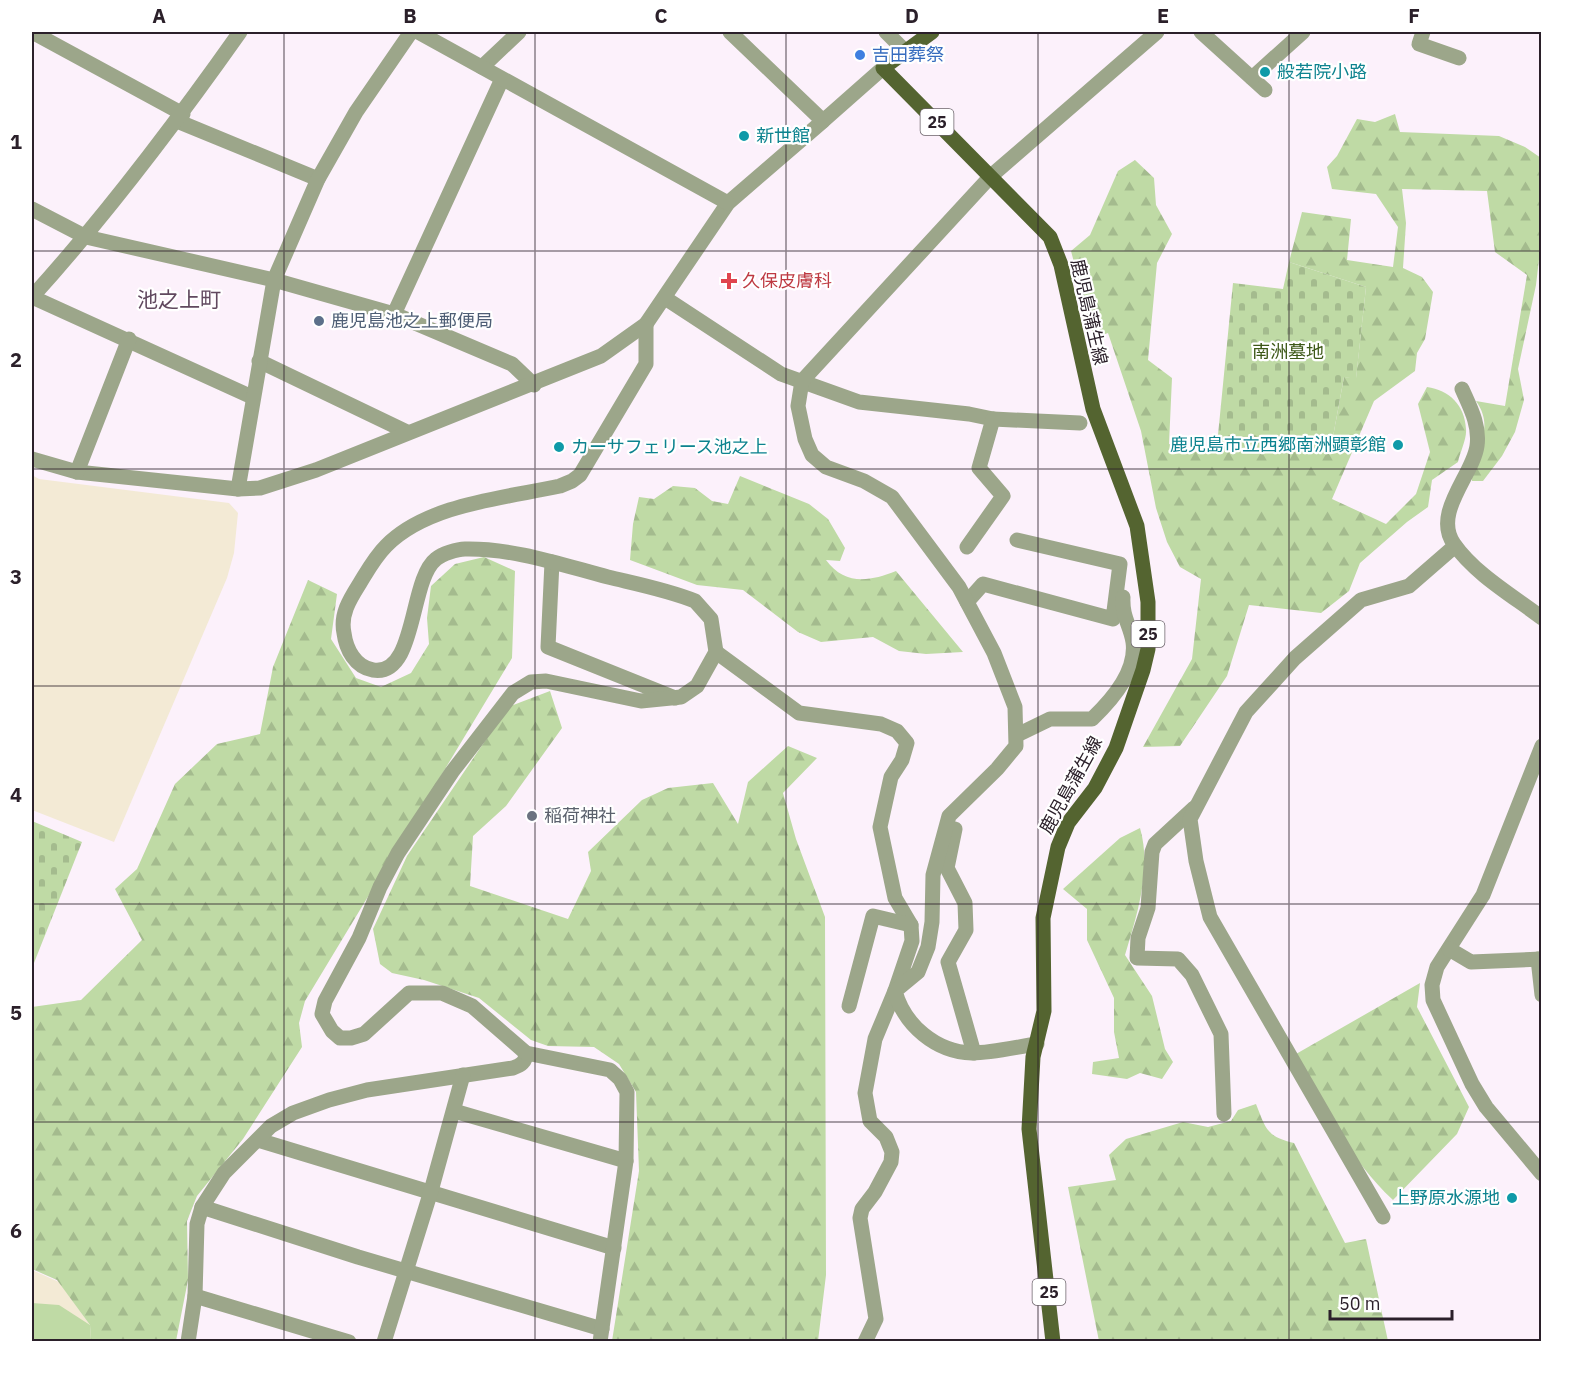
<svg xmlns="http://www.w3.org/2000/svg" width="1573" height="1373" font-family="'IBM Plex Sans','Noto Sans JP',sans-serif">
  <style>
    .education { fill: #f3ead5 }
    .forest { fill: url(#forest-firs) }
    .cemetery { fill: url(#cemetery-stones) }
    .garden { fill: #bfdaa5 }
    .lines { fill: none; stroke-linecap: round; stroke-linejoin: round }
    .minor { stroke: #9ca68a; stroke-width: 15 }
    .tertiary { stroke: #9ca68a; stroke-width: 15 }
    .primary { stroke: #546430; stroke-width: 15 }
    .grid { fill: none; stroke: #2b202a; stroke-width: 1.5; stroke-opacity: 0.55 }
    .shop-dot { fill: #3f7fe0; stroke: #fff; stroke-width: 2 }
    .culture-dot { fill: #0f9aa8; stroke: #fff; stroke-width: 2 }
    .health-dot { fill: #e0444e; stroke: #fff; stroke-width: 2 }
    .service-dot { fill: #5c6f8a; stroke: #fff; stroke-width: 2 }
    .worship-dot { fill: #6b7280; stroke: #fff; stroke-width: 2 }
    .labels { text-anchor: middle; stroke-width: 4.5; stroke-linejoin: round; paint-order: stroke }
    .shield { fill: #fff; stroke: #6b636a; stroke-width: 1.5 }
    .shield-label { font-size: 16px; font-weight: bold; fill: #2b202a }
    .shop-label { font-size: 18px; fill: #366cbe; stroke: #fff; text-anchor: start }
    .culture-label { font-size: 18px; fill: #0d838f; stroke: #fff; text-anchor: start }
    .health-label { font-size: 18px; fill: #be3a42; stroke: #fff; text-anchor: start }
    .street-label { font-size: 18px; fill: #2b202a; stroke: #fff }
    .service-label { font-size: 18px; fill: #4e5e75; stroke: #fff; text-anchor: start }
    .park-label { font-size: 18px; fill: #3d5817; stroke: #fff }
    .worship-label { font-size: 18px; fill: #5b616d; stroke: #fff; text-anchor: start }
    .quarter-label { font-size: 21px; fill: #61495f; stroke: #fff }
    .neatline { fill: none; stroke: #2b202a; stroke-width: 2 }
    .grid-label { font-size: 20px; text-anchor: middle; font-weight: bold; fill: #2b202a }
  </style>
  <defs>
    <pattern id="forest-firs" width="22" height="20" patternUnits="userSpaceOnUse" patternTransform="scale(1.5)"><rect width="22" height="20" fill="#bfdaa5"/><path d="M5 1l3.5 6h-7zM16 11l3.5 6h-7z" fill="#a4bb8e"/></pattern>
    <pattern id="cemetery-stones" width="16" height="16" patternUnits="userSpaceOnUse" patternTransform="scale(1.5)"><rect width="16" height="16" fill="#bfdaa5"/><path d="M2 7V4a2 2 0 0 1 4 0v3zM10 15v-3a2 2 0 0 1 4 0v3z" fill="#a4bb8e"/></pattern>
  </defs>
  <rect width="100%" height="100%" fill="#fcf1fb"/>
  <g class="education">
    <polygon points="32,475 39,479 229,503 238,513 234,553 227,578 114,842 32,810"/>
    <polygon points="32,1270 59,1282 90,1325 91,1341 32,1342"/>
  </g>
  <g class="forest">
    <path d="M1395,114L1400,132L1499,136L1525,147L1541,158L1542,234L1536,285L1518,369L1524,400L1515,432L1502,456L1483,481H1472C1472,450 1497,431 1476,401L1505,406L1527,275L1495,252L1487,191L1402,189L1406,223L1403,268L1422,277L1433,292L1425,339L1417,353L1415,371L1374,401L1332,499L1386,524L1416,494L1430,452L1418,404L1427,387C1449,390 1465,405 1466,429C1467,439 1460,452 1458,462L1432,480L1428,507L1407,522L1360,563L1349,591L1321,613L1249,605L1227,676L1180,746L1143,747L1192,659L1201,579L1180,567L1167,542L1156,508L1141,431L1108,333L1094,338L1071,251L1090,235L1118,171L1135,160L1154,178L1156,205L1172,234L1157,263L1148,360L1172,378L1169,444L1204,454L1217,445L1330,453L1344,377L1356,378L1366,287L1289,262L1302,212L1351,219L1347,260L1393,267L1398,227L1376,194L1332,189L1327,167L1337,156L1357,119L1375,122Z"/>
    <path d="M740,476L809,504L828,519L845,548L840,561L826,560C844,585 869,582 896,571L963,652L926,654L899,651L873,637L821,642L798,632L743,590L697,585L630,560L633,524L639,497L654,499L673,486L695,488L712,501L728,504Z"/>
    <polygon points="484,557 515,571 512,658 305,1001 299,1023 302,1047 243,1139 197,1196 187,1221 188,1280 176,1341 91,1341 90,1325 57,1280 32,1269 32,1007 81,1000 142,940 115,889 137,869 175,784 217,744 260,734 273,667 308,580 337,594 331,639 356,678 381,687 411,673 429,644 427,618 431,586 455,564"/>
    <polygon points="550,691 562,728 506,806 473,836 470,886 568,919 591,871 588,852 642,800 668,788 713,783 738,824 748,782 788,746 817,758 783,793 796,839 825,917 826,1275 818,1341 612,1341 639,1171 636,1092 619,1064 594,1047 548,1046 531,1040 479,998 424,980 392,973 380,964 373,929 407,856 508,707"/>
    <path d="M1140,828C1152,869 1137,915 1125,955L1152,996L1165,1049L1173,1062L1162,1079L1140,1073L1127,1079L1092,1074L1093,1062L1119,1058L1114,1032V998L1087,940V909L1063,889L1120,838Z"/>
    <path d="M1420,983L1417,1007L1469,1107L1457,1134L1393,1200C1349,1159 1324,1106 1296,1054Z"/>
    <path d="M1256,1104C1266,1129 1266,1136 1294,1143L1345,1243L1366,1239L1388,1341H1099L1068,1187L1116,1180L1109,1155L1126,1139L1183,1122L1208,1127L1231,1121L1238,1110Z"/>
  </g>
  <g class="cemetery">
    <polygon points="1289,262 1366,287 1356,379 1344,377 1330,453 1217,445 1233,283 1283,289"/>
    <polygon points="32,821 82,842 32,968"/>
  </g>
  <polygon class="garden" points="32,1303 59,1305 90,1325 91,1341 32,1341"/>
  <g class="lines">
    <g class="minor">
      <polyline points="32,32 183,114"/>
      <polyline points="886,32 906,52"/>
      <polyline points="1201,32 1265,90"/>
      <polyline points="1423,32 1419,44 1459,58"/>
      <polyline points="482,67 519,32"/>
      <polyline points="1252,78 1303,32"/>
      <polyline points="177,121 318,179"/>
      <polyline points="32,209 86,237 274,280 394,314 512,364 534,385"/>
      <path d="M32,297C108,213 175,124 240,32"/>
      <polyline points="32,297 252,397"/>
      <polyline points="665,298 781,374 859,402 969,414 993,419 1080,423"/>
      <polyline points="394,314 502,79"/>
      <polyline points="259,361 407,432"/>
      <path d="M1462,389C1470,407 1480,425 1477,446C1473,475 1432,513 1454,544C1475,574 1513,596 1542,618"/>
      <polyline points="32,459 77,472 238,489 260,488 316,470 601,356 646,324 728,203 823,121"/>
      <polyline points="77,472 129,339"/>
      <polyline points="238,489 274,280 318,179 356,112 411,32"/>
      <polyline points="967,547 1003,496 979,468 993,419"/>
      <polyline points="552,562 548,647 675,698"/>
      <polyline points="967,602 983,584 1113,619 1120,564 1017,540"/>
      <polyline points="716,652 799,713 881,724 897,731 907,743 902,760 891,777 880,827 895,898 911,925 912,941 895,991 875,1039 865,1093 870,1121 886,1137 892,1152 891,1162 875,1192 862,1209 860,1218 876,1319 865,1342"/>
      <path d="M1017,735L1050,719H1092C1111,701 1137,671 1133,642C1130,624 1122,618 1123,597"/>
      <polyline points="1542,746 1483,895 1437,967 1432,985 1433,1000 1472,1084 1486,1107 1542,1174"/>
      <polyline points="1194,808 1155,844 1152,852 1148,908 1138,938 1137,958 1178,959 1192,975 1221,1034 1224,1114"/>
      <polyline points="955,829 947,868 965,903 966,930 948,962 974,1053"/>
      <polyline points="1449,949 1471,962 1542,959"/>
      <polyline points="1538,959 1542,995"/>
      <polyline points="849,1006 873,916 911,925"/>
      <path d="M1037,1044C1016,1047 993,1053 972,1053C936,1052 904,1025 895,991L918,972L928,947L932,922L933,875L949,816L997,769L1016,746L1015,707L994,653L959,587L892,497L864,481L826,467L812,455L805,439L798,406L802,381L991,176L1157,32"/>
      <polyline points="454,1111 626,1161"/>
      <polyline points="258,1140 614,1248"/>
      <polyline points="202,1207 358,1257 602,1329"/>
      <polyline points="1383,1217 1210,917 1196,861 1190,819 1246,712 1295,658 1361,600 1409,586 1455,546"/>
      <polyline points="195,1296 349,1342"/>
      <path d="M188,1342L195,1296L197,1224L202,1207L224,1173L271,1126L293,1113L329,1100L367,1090L513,1068C521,1065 526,1062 526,1053"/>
      <polyline points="384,1342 431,1191 463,1075"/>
      <path d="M600,1342L626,1161L627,1092L620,1079L610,1070L526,1053L472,1006L442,993H409L364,1034L351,1038H340L332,1031L322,1014L325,1001L359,938L380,887L398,853L452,772L513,693L531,682L546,681L641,701L681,697L697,686L716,652L711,619L695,601C668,590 637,584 608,577C562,565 514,548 465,549C457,549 442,554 436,559C409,580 417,677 373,670C355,667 346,649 344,633C340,614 350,599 360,583C368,570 375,557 386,546C427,504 505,498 560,486L572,481L580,475L646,364V324"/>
    </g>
    <g class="tertiary">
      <polyline points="418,32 728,203"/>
      <polyline points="730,32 823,121 883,68"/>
    </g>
    <polyline class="primary" points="932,32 883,68 1050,237 1061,265 1093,409 1137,526 1148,602 1148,649 1143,670 1116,748 1095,788 1068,823 1058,847 1043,918 1044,1011 1033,1057 1029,1129 1053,1342"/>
  </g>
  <path class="grid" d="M284,32V1342M535,32V1342M786,32V1342M1038,32V1342M1289,32V1342M32,251H1542M32,469H1542M32,686H1542M32,904H1542M32,1122H1542"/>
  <circle class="shop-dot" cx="860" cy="55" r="6"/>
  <g class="culture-dot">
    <circle cx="1265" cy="72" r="6"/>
    <circle cx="744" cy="136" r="6"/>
    <circle cx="1398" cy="445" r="6"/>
    <circle cx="559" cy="447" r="6"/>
    <circle cx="1512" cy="1198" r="6"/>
  </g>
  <path class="health-dot" d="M726 272h6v6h6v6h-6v6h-6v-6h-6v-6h6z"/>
  <circle class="service-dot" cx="319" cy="321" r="6"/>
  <circle class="worship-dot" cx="532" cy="816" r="6"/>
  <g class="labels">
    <g class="shield">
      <rect x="920.5" y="109" width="33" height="26" rx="4.5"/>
      <rect x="1131.5" y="621" width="33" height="26" rx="4.5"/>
      <rect x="1032.5" y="1279" width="33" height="26" rx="4.5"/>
    </g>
    <g class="shield-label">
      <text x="937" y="128">25</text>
      <text x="1148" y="640">25</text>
      <text x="1049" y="1298">25</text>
    </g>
    <g class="shop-label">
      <text x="872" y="61">吉田葬祭</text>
    </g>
    <g class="culture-label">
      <text x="1277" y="78">般若院小路</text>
      <text x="756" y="142">新世館</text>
      <text x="1386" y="451" text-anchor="end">鹿児島市立西郷南洲顕彰館</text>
      <text x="571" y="453">カーサフェリース池之上</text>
      <text x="1500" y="1204" text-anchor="end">上野原水源地</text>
    </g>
    <g class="health-label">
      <text x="742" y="287">久保皮膚科</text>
    </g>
    <g class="street-label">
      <text transform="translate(1089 312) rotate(77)" y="6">鹿児島蒲生線</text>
      <text transform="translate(1071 785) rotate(-61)" y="6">鹿児島蒲生線</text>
    </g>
    <g class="service-label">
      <text x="331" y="327">鹿児島池之上郵便局</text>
    </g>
    <g class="park-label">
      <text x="1288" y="358">南洲墓地</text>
    </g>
    <g class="worship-label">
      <text x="544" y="822">稲荷神社</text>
    </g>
    <g class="quarter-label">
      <text x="179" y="307">池之上町</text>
    </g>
  </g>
  <rect width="1573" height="1373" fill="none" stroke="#ffffff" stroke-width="66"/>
  <path d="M1330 1310v9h122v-9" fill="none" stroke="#2b202a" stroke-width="3"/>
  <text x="1339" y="1310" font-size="18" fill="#2b202a" stroke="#ffffff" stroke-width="4.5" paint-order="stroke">50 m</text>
  <rect x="33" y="33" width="1507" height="1307" class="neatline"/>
  <g class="grid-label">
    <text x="159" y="23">A</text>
    <text x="410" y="23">B</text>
    <text x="661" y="23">C</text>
    <text x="912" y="23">D</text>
    <text x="1163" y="23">E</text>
    <text x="1414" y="23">F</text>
    <text x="16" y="149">1</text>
    <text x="16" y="367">2</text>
    <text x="16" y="584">3</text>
    <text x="16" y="802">4</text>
    <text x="16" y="1020">5</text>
    <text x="16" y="1238">6</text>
  </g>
</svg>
